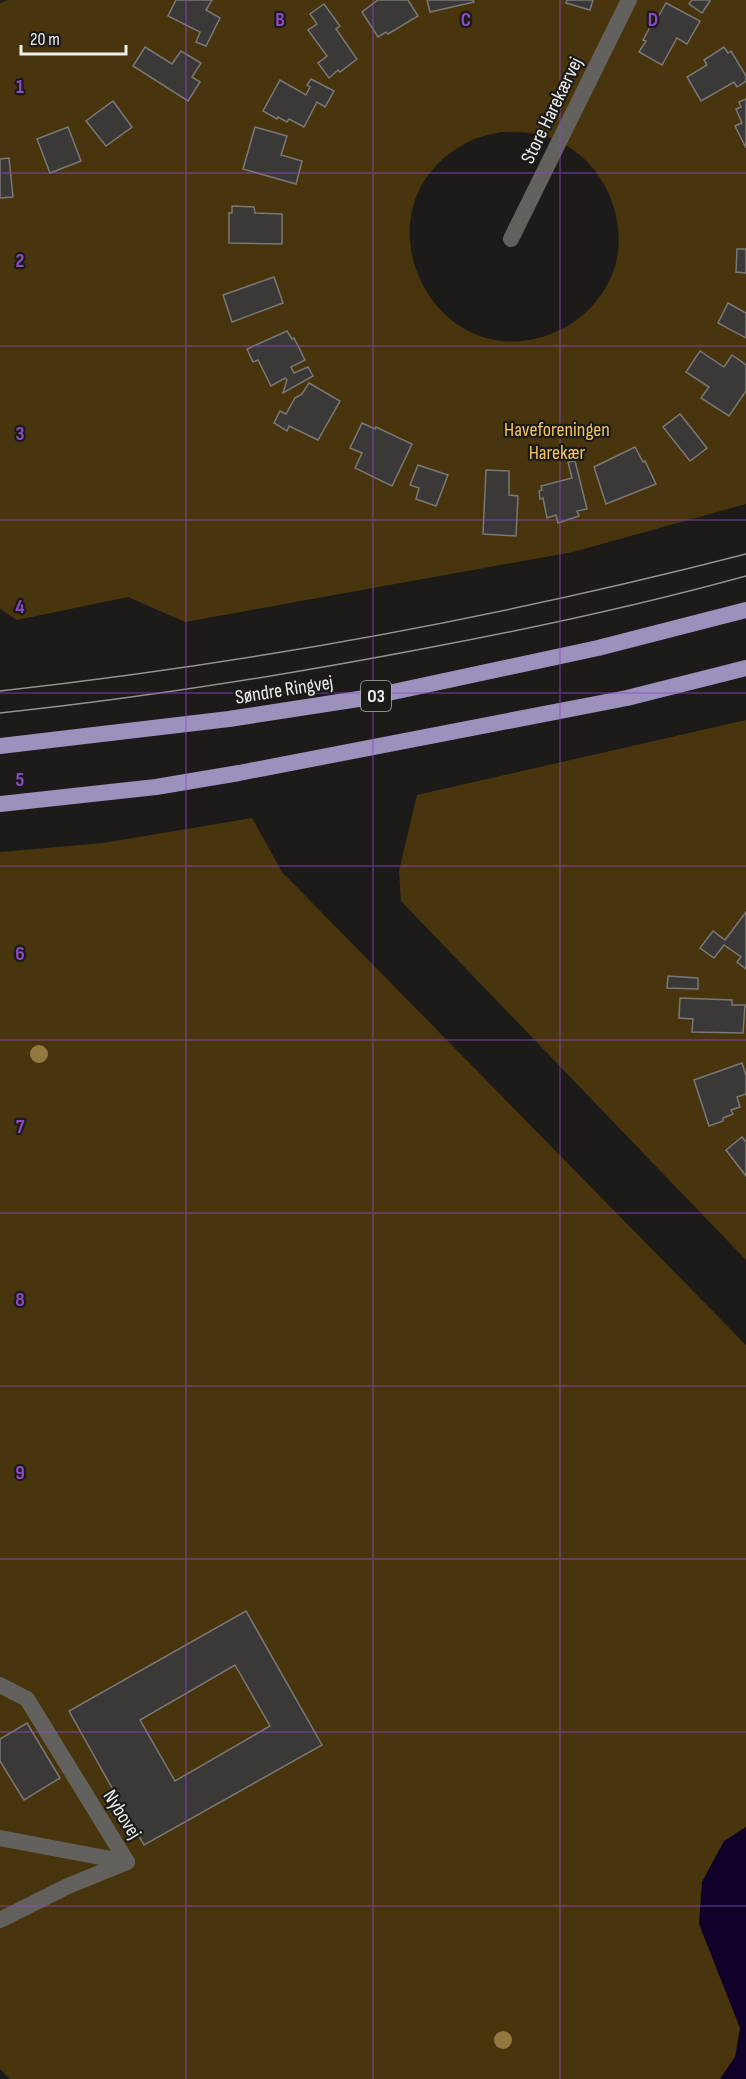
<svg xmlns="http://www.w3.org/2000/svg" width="746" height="2079" font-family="'Sofia Sans Condensed',sans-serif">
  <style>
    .green { fill: #48350d; fill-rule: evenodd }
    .water { fill: #0f0127 }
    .building { fill: #3a3937; stroke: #797876; stroke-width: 1.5; fill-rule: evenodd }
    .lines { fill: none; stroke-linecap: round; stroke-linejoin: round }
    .service { stroke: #62615e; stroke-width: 16 }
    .minor { stroke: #62615e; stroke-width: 16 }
    .primary { stroke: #9c90bd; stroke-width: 16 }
    .tram { stroke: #939391; stroke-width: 1.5 }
    .tree { fill: #937842 }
    .grid { fill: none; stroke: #8c49c6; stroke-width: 1.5; stroke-opacity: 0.55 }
    .labels { text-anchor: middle; stroke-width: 4.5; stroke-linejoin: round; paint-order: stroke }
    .shield { fill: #1c1b19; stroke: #aeaeac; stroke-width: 1.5 }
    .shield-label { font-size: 18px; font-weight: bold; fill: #ededeb }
    .street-label { font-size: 20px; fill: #ededeb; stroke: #1c1b19 }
    .park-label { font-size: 20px; fill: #f5c463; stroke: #1c1b19 }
    .grid-label { font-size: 20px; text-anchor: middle; font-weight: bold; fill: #8c49c6; stroke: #1c1b19; stroke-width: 4.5; stroke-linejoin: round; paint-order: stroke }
  </style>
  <rect width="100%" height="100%" fill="#1c1b19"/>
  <g class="green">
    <path d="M8,0H746V504L573,552L185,622L128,597L17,620L0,609V3ZM501,132C518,132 534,132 550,138C599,155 628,212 616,263C608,292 587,317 560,330C433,390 343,199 474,139C482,136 492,134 501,132Z"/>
    <polygon points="746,720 746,1260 401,901 399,871 417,795"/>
    <polygon points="252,818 282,872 746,1345 746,2079 10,2079 0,2069 0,852 103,843"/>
  </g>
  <polygon class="water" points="746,1827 746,2079 720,2079 735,2057 740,2028 699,1924 702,1882 724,1841"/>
  <g class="building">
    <polygon points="176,0 212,0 206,10 220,18 206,46 196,42 200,32 168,16"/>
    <polygon points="378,0 408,0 418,16 388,34 386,32 378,37 362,12"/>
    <polygon points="427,0 473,0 474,2 430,12"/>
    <polygon points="567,0 593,0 590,10 566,3"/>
    <polygon points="692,0 709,0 710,1 702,13 689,4"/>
    <polygon points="666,3 700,21 687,44 677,38 662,65 639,52 646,41 643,40 656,16 658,17"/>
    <polygon points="324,4 340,26 336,29 357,59 340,72 338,70 329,78 318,63 327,56 308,30 317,24 310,14"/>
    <polygon points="145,47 172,64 181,51 201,63 192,77 200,82 188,101 133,66"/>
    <polygon points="724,47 728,53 731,51 746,76 746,81 737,87 734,82 701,101 687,77 707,65 704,60"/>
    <polygon points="311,79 334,91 325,107 317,102 304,127 289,119 287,122 278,117 277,119 263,111 280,80 306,95 310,87 307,85"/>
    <polygon points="746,99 746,148 735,126 742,123 736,109 741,107 739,102"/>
    <polygon points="113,101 132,127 106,146 86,121"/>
    <polygon points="68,127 81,161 50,173 37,139"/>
    <polygon points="255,127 287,136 281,155 302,161 296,184 243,169"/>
    <polygon points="9,158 13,197 0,198 0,159"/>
    <polygon points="232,206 254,207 255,213 282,214 282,244 229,243 229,213 232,213"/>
    <polygon points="737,249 746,249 746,273 736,272"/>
    <polygon points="274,277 283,303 232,322 223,295"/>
    <polygon points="728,303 746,313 746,338 718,323"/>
    <polygon points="287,331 292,339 294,338 305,360 291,367 294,373 308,367 313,376 283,393 287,380 285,378 271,386 258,360 253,362 247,349"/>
    <polygon points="700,351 724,367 732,355 746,365 746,391 729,416 701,398 709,387 686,372"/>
    <polygon points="309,383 340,401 318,440 289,426 287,431 274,423 280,411 286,414 295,398 302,394"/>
    <polygon points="680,414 707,448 690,461 663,427"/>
    <polygon points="362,423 375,429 376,427 412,444 392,486 355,468 362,453 350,448"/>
    <polygon points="635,447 643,462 645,461 656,484 606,504 594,467"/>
    <polygon points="575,461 587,509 577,511 579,516 558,523 556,515 547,518 543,498 540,499 539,491 542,490 541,486 572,478 568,462"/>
    <polygon points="418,465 448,475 436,506 416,499 419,488 410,485"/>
    <polygon points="486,470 509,471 509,495 518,496 516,536 483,534"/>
    <polygon points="746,912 746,969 737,962 741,957 724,945 714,958 700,948 713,931 725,940"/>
    <polygon points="668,976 698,978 698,989 667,988"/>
    <polygon points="680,998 732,1000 732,1005 745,1005 743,1033 692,1032 693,1019 679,1018"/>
    <polygon points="742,1063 746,1076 746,1094 737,1097 740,1107 731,1110 733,1114 723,1118 723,1121 709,1126 694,1080"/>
    <polygon points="742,1137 746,1142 746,1176 726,1150"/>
    <path d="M246,1611L322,1745L144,1845L69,1711ZM235,1665L270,1726L175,1781L140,1720Z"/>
    <polygon points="27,1723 60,1778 24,1800 0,1761 0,1739"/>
  </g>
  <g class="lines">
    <g class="service">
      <polyline points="0,1685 27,1699"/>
      <polyline points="0,1838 127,1862"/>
    </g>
    <g class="minor">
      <polyline points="511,239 629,0"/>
      <polyline points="0,1920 68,1886 127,1862 27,1699"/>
    </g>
    <g class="primary">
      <polyline points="0,746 229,719 365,698 598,648 746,610"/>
      <polyline points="0,804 156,787 239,773 627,698 746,668"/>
    </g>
    <g class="tram">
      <path d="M0,691C252,663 501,617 746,554"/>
      <path d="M0,713C143,698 286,675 427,648C534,628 641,605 746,576"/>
    </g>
  </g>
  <g class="tree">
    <circle cx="39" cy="1054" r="9"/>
    <circle cx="503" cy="2040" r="9"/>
  </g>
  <path class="grid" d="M186,0V2079M373,0V2079M560,0V2079M0,173H746M0,346H746M0,520H746M0,693H746M0,866H746M0,1040H746M0,1213H746M0,1386H746M0,1559H746M0,1732H746M0,1906H746"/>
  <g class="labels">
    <rect class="shield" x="361" y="681" width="30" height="30" rx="4.5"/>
    <g class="shield-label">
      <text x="376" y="702">O3</text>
    </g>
    <g class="street-label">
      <text transform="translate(551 110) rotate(-64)" y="7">Store Harekærvej</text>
      <text transform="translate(284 689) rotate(-9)" y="7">Søndre Ringvej</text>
      <text transform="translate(123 1814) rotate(58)" y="7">Nybovej</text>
    </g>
    <g class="park-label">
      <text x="557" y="436">Haveforeningen<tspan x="557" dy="23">Harekær</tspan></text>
    </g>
  </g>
  <g class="grid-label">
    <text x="280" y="26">B</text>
    <text x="466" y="26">C</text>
    <text x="653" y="26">D</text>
    <text x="20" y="93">1</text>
    <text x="20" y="267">2</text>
    <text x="20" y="440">3</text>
    <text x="20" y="613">4</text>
    <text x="20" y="786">5</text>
    <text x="20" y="960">6</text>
    <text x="20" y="1133">7</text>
    <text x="20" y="1306">8</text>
    <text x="20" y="1479">9</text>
  </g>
  <path d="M21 45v9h105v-9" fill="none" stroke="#ededeb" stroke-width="3"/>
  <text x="30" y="45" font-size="18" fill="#ededeb" stroke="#1c1b19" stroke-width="4.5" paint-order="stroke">20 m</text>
</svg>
